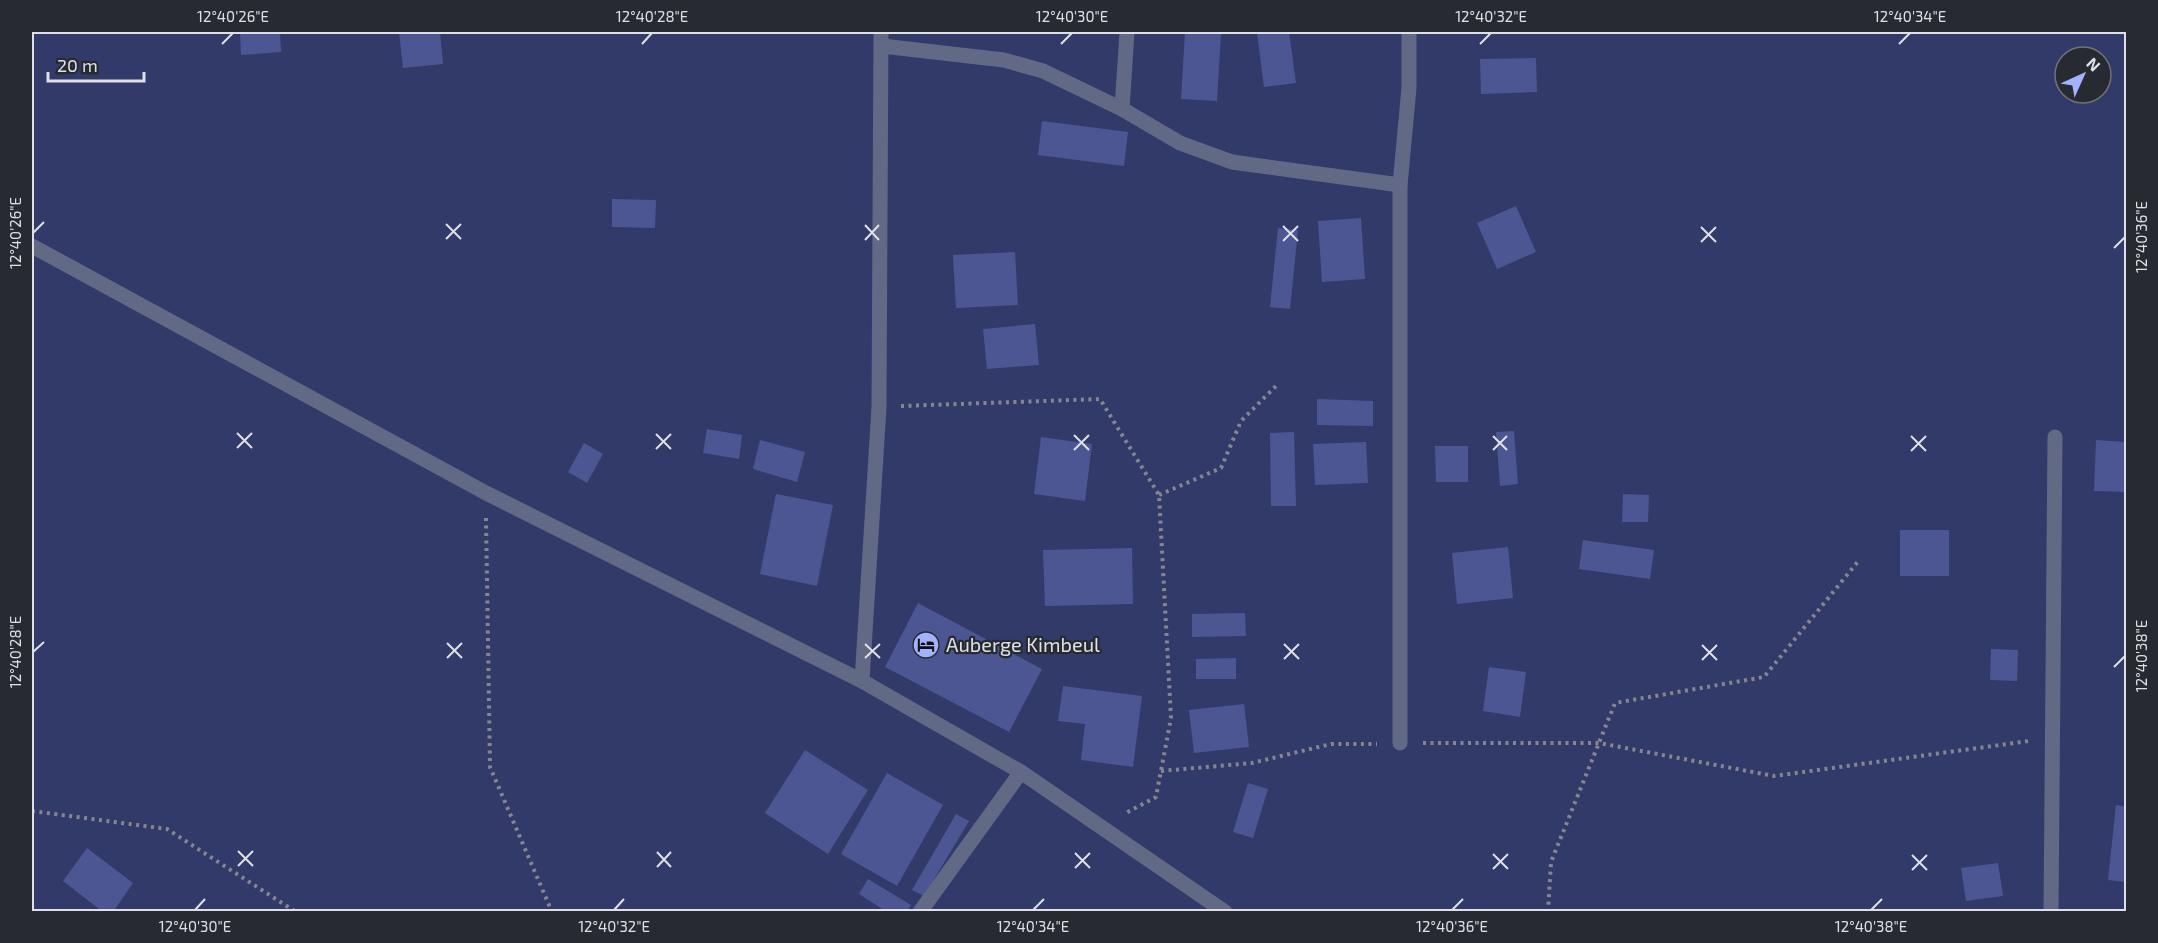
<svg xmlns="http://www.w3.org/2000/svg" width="2158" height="943" font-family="'Exo 2',sans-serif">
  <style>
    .green { fill: #323a6a; fill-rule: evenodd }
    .building { fill: #4c5693 }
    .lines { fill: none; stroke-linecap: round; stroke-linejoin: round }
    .path { stroke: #86878e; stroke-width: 4; stroke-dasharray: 3 4.5; stroke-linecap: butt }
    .minor { stroke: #626985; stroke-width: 15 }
    .ticks { fill: none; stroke: #dfe0e6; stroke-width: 2 }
    .labels { text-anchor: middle; stroke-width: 4.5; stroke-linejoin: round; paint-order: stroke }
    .poi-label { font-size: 20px; fill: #dfe0e6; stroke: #282a32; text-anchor: start }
    .neatline { fill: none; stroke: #dfe0e6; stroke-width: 2 }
    .ticks-label { font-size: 15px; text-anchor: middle; fill: #dfe0e6 }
  </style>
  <rect width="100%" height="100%" fill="#282a32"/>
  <path class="green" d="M32,32H2126V911H32ZM2065,57H2101V93H2065Z"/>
  <g class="building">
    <polygon points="240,32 280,32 281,52 241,55"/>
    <polygon points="399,32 440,32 443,64 403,68"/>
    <polygon points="1185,32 1221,34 1217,101 1181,99"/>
    <polygon points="1257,32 1289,32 1296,83 1264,87"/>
    <polygon points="1536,58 1537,92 1481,94 1480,59"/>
    <polygon points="1042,121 1128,132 1124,166 1038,155"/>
    <polygon points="612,199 656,200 655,228 612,227"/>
    <polygon points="1516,206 1536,252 1497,269 1477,223"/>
    <polygon points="1361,218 1365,279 1322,282 1318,221"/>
    <polygon points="1278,228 1298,230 1290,309 1270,307"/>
    <polygon points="1015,252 1018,305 956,308 953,255"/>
    <polygon points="1035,324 1039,365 987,369 983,329"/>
    <polygon points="1317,399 1373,401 1373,426 1317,425"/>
    <polygon points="707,429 742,435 739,459 703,453"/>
    <polygon points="1514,431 1518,484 1500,486 1496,432"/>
    <polygon points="1294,432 1296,506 1271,506 1270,433"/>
    <polygon points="1041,437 1092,444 1085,501 1034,494"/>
    <polygon points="760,440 805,452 797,482 753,469"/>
    <polygon points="2096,440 2126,442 2126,492 2094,491"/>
    <polygon points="1366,442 1368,483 1315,485 1313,444"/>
    <polygon points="584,443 603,454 587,483 568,472"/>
    <polygon points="1435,446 1468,446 1468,482 1436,482"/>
    <polygon points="776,494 833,505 817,586 760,574"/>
    <polygon points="1623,494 1649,495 1648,522 1622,522"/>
    <rect x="1900" y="530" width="49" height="46"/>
    <polygon points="1583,540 1654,550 1650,579 1579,569"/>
    <polygon points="1508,547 1513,598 1457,604 1452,553"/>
    <polygon points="1132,548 1133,604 1045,606 1043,550"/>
    <polygon points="918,603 1042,669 1009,732 885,667"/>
    <polygon points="1245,613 1246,636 1192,637 1192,614"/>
    <polygon points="1991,649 2018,650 2017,681 1990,680"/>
    <polygon points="1236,658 1236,679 1196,679 1196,659"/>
    <polygon points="1489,667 1526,672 1520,717 1483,711"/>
    <polygon points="1063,686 1142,696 1133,767 1081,760 1085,724 1058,721"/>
    <polygon points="1244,704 1249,747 1194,753 1189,710"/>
    <polygon points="805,750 868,790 828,854 765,813"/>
    <polygon points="887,773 943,805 897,886 841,854"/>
    <polygon points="1248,783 1268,789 1253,838 1233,832"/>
    <polygon points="2116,805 2126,807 2126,882 2108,880"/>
    <polygon points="956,814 969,821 924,896 912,890"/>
    <polygon points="87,848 133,883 113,912 103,912 63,881"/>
    <polygon points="1998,863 2003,896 1966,901 1961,868"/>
    <polygon points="868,879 911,905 907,912 887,912 859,894"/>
  </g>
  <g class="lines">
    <g class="path">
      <polyline points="901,406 1100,399 1159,495 1171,718 1156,797 1124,814"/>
      <polyline points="1159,495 1221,468 1241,421 1277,385"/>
      <polyline points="486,518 490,767 552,912"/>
      <polyline points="1423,743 1599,743 1774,776 2029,741"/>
      <polyline points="1161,771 1252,763 1331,744 1377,744"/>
      <polyline points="32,811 167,829 296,912"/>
      <polyline points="1548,912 1551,862 1615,703 1764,677 1860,559"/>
    </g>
    <g class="minor">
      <polyline points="881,32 879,407 862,681 1021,772 1225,912"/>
      <polyline points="882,46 1004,60 1043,71 1122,109 1180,143 1232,162 1400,185"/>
      <polyline points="1122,109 1127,32"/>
      <polyline points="32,246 486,493 862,681"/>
      <polyline points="1400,743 1400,185 1409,88 1409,32"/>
      <polyline points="920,912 1021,772"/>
      <polyline points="2051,912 2055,437"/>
    </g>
  </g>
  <path class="ticks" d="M222,44L233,33M642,44L652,33M1061,44L1072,33M1480,44L1491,33M1899,44L1910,33M446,224L461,239M865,225L879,240M1283,226L1298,241M1701,227L1716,242M33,233L44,222M446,239L461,224M865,240L879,225M1283,241L1298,226M1701,242L1716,227M2114,248L2125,237M237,433L252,448M656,434L671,449M1074,435L1089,450M1493,436L1507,450M1911,436L1926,451M237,448L252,433M656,449L671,434M1074,450L1089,435M1493,450L1507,436M1911,451L1926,436M447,643L462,658M865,644L880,658M1284,644L1299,659M1702,645L1717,660M33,652L44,642M447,658L462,643M865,658L880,644M1284,659L1299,644M1702,660L1717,645M2114,667L2125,656M238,851L253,866M657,852L671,867M1075,853L1090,868M1493,854L1508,869M1912,855L1927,870M238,866L253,851M657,867L671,852M1075,868L1090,853M1493,869L1508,854M1912,870L1927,855M195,910L205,899M614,910L624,899M1033,910L1044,899M1452,910L1463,899M1871,910L1882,899"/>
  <defs>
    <symbol id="hotel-disc" viewBox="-11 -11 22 22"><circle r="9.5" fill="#a3b2fd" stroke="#282a32"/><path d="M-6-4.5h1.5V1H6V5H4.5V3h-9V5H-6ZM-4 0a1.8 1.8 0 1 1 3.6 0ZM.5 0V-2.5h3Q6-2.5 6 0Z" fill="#111"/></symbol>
  </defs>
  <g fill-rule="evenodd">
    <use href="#hotel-disc" x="911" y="630" width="30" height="30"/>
  </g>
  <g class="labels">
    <g class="poi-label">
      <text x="946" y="652">Auberge Kimbeul</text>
    </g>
  </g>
  <rect width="2158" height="943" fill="none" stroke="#282a32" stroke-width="66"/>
  <g transform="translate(2083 75) rotate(45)"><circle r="28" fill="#282a32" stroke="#71737a" stroke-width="1.5"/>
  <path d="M0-4.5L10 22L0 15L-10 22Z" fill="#a3b2fd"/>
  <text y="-9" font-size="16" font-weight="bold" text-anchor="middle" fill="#dfe0e6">N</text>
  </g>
  <path d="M48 72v9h96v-9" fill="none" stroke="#dfe0e6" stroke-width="3"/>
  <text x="57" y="72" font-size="18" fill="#dfe0e6" stroke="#282a32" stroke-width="4.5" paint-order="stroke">20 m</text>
  <rect x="33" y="33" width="2092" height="877" class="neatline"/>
  <g class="ticks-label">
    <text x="233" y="22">12°40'26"E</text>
    <text x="652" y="22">12°40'28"E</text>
    <text x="1072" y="22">12°40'30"E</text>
    <text x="1491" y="22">12°40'32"E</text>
    <text x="1910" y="22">12°40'34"E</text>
    <text transform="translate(16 233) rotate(-90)" y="5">12°40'26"E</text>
    <text transform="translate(2142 237) rotate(-90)" y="5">12°40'36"E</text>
    <text transform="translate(16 652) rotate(-90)" y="5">12°40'28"E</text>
    <text transform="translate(2142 656) rotate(-90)" y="5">12°40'38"E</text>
    <text x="195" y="932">12°40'30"E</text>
    <text x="614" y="932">12°40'32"E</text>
    <text x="1033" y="932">12°40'34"E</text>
    <text x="1452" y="932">12°40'36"E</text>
    <text x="1871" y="932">12°40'38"E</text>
  </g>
</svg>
